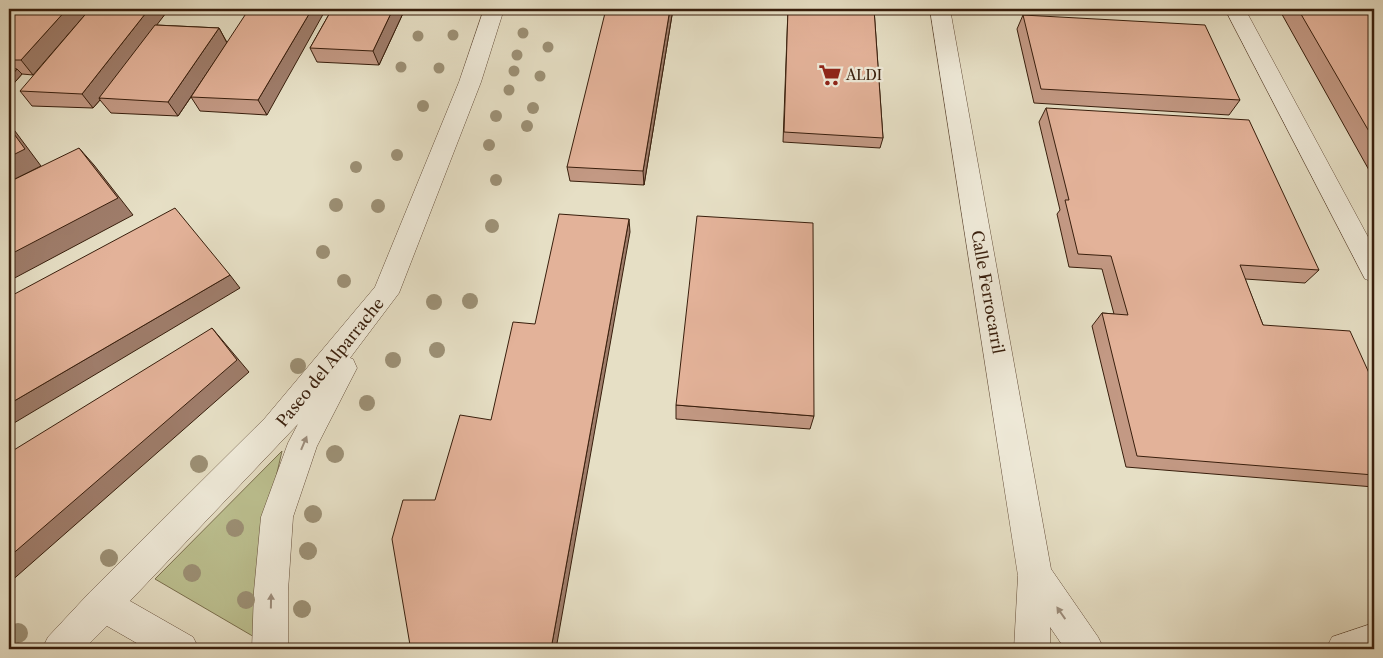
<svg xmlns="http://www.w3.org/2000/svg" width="1383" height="658" font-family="'Libre Caslon Text',serif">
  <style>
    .green { fill: #bcc090; stroke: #7a6f4e }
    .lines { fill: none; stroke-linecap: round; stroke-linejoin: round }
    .minor-casing { stroke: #644e3a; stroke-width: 1 }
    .minor { fill: #efead9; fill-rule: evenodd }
    .tree { fill: #9c9075 }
    .wall { fill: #c39984; stroke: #381e0c }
    .shaded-wall { fill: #9f7d6b; stroke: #381e0c }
    .building { fill: #e3b299; stroke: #381e0c }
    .oneway { fill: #9d8e7d }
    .labels { text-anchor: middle; stroke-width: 4.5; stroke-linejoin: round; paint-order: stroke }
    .far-poi-label { font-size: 14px; fill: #381e0c; stroke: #efead9; text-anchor: start }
    .street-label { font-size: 16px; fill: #381e0c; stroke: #efead9 }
  </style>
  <rect width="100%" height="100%" fill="#e6dfc5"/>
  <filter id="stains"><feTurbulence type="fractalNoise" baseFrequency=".004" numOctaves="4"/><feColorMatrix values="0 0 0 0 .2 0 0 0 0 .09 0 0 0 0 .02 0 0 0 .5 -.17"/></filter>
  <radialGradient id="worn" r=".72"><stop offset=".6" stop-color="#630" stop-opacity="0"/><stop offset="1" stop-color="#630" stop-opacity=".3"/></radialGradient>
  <polygon class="green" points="282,451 259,551 256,638 155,579"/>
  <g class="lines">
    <defs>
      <g id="minor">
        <polygon points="484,9 504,9 481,82 399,293 350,358 353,359 357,368 317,446 293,517 288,591 288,649 252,649 254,591 261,517 288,443 298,424 130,601 193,637 199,649 147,649 107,626 84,649 42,649 48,637 90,592 265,418 375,287 459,82"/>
        <polygon points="930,9 950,9 1051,569 1098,637 1104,649 1065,649 1050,627 1050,649 1014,649 1018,576"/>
        <polygon points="1225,9 1245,9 1374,248 1374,282 1365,279"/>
        <polygon points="1374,623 1374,649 1326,649 1332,637"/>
      </g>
    </defs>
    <use href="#minor" class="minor-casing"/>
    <use href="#minor" class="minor"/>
  </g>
  <g class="tree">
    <circle cx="523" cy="33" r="5.5"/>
    <circle cx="453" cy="35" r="5.5"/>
    <circle cx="418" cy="36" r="5.5"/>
    <circle cx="548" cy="47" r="5.5"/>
    <circle cx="517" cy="55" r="5.5"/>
    <circle cx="401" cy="67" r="5.5"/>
    <circle cx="439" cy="68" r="5.5"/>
    <circle cx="514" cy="71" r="5.5"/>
    <circle cx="540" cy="76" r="5.5"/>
    <circle cx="509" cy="90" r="5.5"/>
    <circle cx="423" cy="106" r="6"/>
    <circle cx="533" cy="108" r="6"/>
    <circle cx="496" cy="116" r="6"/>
    <circle cx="527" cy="126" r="6"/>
    <circle cx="489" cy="145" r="6"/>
    <circle cx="397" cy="155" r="6"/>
    <circle cx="356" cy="167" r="6"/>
    <circle cx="496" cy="180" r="6"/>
    <circle cx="336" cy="205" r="7"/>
    <circle cx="378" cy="206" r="7"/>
    <circle cx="492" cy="226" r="7"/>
    <circle cx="323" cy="252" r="7"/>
    <circle cx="344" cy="281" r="7"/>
    <circle cx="470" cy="301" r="8"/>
    <circle cx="434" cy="302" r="8"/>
    <circle cx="437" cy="350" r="8"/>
    <circle cx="393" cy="360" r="8"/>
    <circle cx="298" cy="366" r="8"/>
    <circle cx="367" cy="403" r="8"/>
    <circle cx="335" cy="454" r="9"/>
    <circle cx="199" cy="464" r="9"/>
    <circle cx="313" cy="514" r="9"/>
    <circle cx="235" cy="528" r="9"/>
    <circle cx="308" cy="551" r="9"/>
    <circle cx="109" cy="558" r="9"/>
    <circle cx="192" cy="573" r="9"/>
    <circle cx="246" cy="600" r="9"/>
    <circle cx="302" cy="609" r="9"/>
    <circle cx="18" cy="633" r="10"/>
  </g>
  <g class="wall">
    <polygon points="9,9 33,75 22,74 9,89"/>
    <polygon points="169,9 156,25 219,28 267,115 200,111 191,97 178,116 111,113 100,100 93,108 32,106 20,91"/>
    <polygon points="332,9 405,9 379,65 317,62 310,48"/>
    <polygon points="673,9 644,185 570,181 567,167"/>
    <polygon points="788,9 874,9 883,138 880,148 783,142"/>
    <polygon points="1279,9 1374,9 1374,179"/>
    <polygon points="1023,15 1240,100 1229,115 1034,103 1017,29"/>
    <polygon points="1046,108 1319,270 1305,283 1245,279 1263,325 1374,384 1374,487 1126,467 1092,326 1102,313 1114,314 1102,269 1069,267 1057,214 1060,210 1039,122"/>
    <polygon points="676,405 814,416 810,429 676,419"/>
  </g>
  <g class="shaded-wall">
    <polygon points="67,9 90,9 33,75 21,60"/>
    <polygon points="149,9 169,9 101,98 99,98 100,100 93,108 82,94"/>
    <polygon points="312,9 326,9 267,115 258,100"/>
    <polygon points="393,9 405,9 379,65 373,51"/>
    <polygon points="670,9 673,9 644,185 643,171"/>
    <polygon points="219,28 227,43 178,116 168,102"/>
    <polygon points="17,69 22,74 9,89 9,78"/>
    <polygon points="9,123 41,166 9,182"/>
    <polygon points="79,148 94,165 133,215 9,281 9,255"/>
    <polygon points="629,219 630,232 556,649 551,649"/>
    <polygon points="230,275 240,288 9,426 9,404"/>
    <polygon points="212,328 223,341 249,372 9,583 9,557"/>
  </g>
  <g class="building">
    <polygon points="9,9 67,9 21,60 9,60"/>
    <polygon points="90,9 149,9 82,94 20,91"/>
    <polygon points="249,9 312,9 258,100 191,97"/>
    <polygon points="332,9 393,9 373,51 310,48"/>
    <polygon points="606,9 670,9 643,171 567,167"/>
    <polygon points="788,9 874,9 883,138 784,132"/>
    <polygon points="1298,9 1374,9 1374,140"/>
    <polygon points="1023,15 1205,25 1240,100 1041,89"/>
    <polygon points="155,25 219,28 168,102 99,98"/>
    <polygon points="9,68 17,69 9,78"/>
    <polygon points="1046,108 1249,120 1319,270 1240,265 1263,325 1350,331 1374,384 1374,475 1137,456 1102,313 1128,315 1111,256 1078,254 1065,200 1069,200"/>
    <polygon points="9,127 25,149 9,157"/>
    <polygon points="79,148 118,198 9,255 9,182"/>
    <polygon points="175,208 230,275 9,404 9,297"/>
    <polygon points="559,214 629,219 551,649 414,649 410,645 392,539 403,500 435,500 460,415 491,420 513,322 535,324"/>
    <polygon points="697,216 813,223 814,416 676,405"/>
    <polygon points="212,328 237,360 9,557 9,453"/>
  </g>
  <defs><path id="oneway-solid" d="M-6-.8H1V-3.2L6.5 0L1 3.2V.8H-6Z" transform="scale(1.25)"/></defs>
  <g class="oneway">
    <use href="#oneway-solid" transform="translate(304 443) rotate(-67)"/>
    <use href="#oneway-solid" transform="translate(271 601) rotate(-89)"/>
    <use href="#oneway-solid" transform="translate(1061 613) rotate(-125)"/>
  </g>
  <defs>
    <symbol id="supermarket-bare" viewBox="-9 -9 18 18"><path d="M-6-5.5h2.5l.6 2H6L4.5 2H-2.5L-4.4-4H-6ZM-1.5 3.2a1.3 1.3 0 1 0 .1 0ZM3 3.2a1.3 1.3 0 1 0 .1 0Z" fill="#8f2418" stroke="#efead9" stroke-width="2.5" paint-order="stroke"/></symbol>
  </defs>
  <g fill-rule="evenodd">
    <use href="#supermarket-bare" x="814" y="59" width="32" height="32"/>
  </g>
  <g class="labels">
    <g class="far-poi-label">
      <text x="846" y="80">ALDI</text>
    </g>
    <g class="street-label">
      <text transform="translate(988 292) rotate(80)" y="6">Calle Ferrocarril</text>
      <text transform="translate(330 362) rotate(-51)" y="6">Paseo del Alparrache</text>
    </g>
  </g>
  <rect width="1383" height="658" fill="none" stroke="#e6dfc5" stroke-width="30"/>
  <rect x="10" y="10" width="1363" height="638" fill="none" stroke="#381e0c" stroke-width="2.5"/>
  <rect x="15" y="15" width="1353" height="628" fill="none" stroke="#381e0c"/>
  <rect width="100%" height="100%" filter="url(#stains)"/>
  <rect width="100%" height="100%" fill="url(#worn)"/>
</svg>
